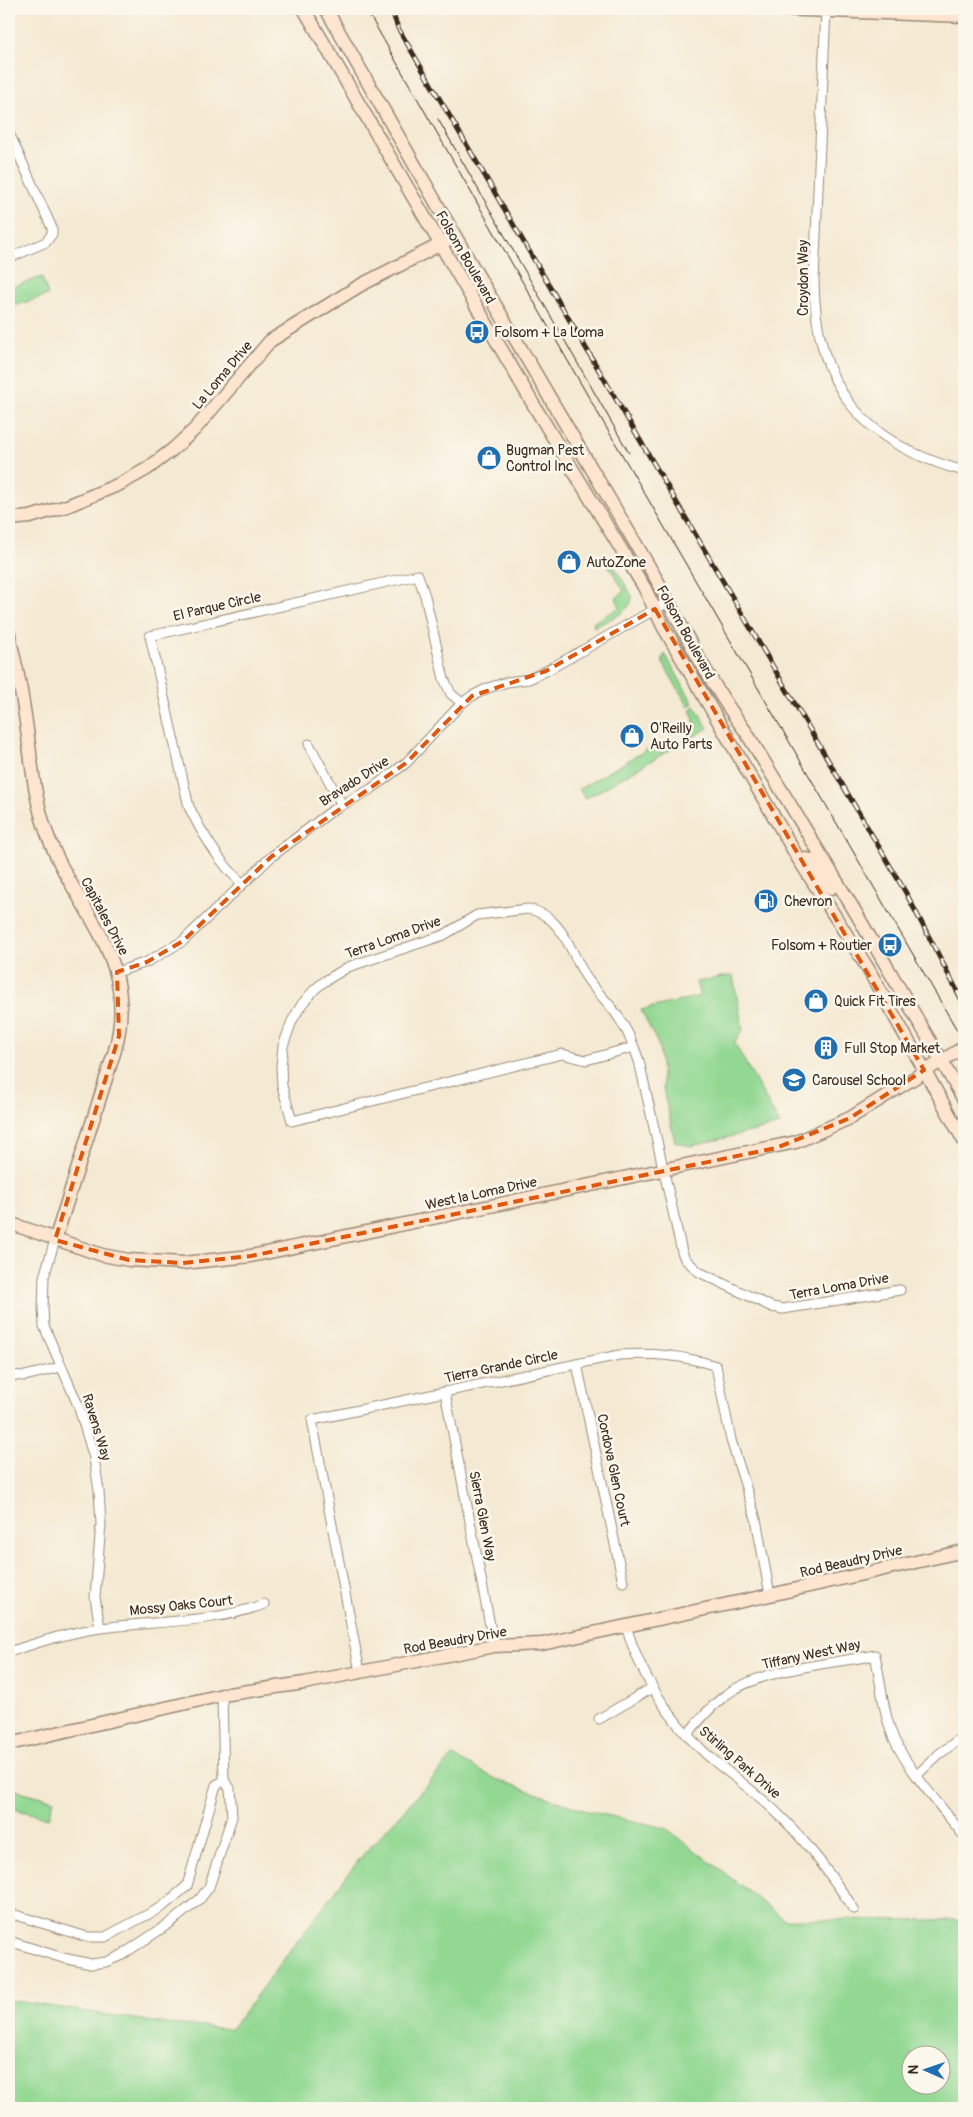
<svg xmlns="http://www.w3.org/2000/svg" width="973" height="2117" font-family="Pangolin,sans-serif">
  <style>
    .green { fill: #92d892; stroke: #668158; fill-rule: evenodd }
    .lines { fill: none; stroke-linecap: round; stroke-linejoin: round }
    .street-casing { stroke: #988a78; stroke-width: 11 }
    .secondary-casing { stroke: #988a78; stroke-width: 15 }
    .street { stroke: #fff; stroke-width: 9 }
    .secondary { stroke: #fde5d0; stroke-width: 12 }
    .tram { stroke: #3b2a1e; stroke-width: 1 }
    .rail-casing { stroke: #3b2a1e; stroke-width: 5 }
    .rail { stroke: #fbf7ec; stroke-width: 3; stroke-dasharray: 9; stroke-linecap: butt }
    .marked { fill: none; stroke: #df570d; stroke-width: 4; stroke-dasharray: 10 6; stroke-linejoin: round }
    .labels { text-anchor: middle; stroke-width: 5; stroke-linejoin: round; paint-order: stroke }
    .street-label { font-size: 14px; fill: #3b2a1e; stroke: #fbf7ec }
    .poi-label { font-size: 14px; fill: #3b2a1e; stroke: #fbf7ec; text-anchor: start }
  </style>
  <rect width="100%" height="100%" fill="#fbf7ec"/>
  <filter id="ink" filterUnits="userSpaceOnUse"><feTurbulence type="fractalNoise" baseFrequency=".02" numOctaves="2"/><feDisplacementMap in="SourceGraphic" scale="10" xChannelSelector="R" yChannelSelector="G"/><feConvolveMatrix kernelMatrix="1 2 1 2 8 2 1 2 1" color-interpolation-filters="sRGB"/></filter>
  <filter id="wash" filterUnits="userSpaceOnUse"><feTurbulence type="fractalNoise" baseFrequency=".0096" numOctaves="4" result="noise"/><feDisplacementMap in="SourceGraphic" scale="20" xChannelSelector="R" yChannelSelector="G"/><feGaussianBlur stdDeviation="1.12" result="paint"/><feColorMatrix in="noise" values="0 0 0 0 0 0 0 0 0 0 0 0 0 0 0 0 0 1.4 0 .05"/><feComposite in="paint" operator="in"/></filter>
  <g filter="url(#wash)">
    <rect width="100%" height="100%" fill="#f4e9d2"/>
    <g class="green">
      <polygon points="42,277 48,295 11,307 9,288"/>
      <path d="M610,559L632,596C633,612 606,621 594,627L593,623L620,607L616,598L624,591L607,563Z"/>
      <polygon points="665,654 693,703 688,706 663,663 662,659"/>
      <path d="M695,706L708,728L585,799L579,789L655,745L660,753C680,742 705,737 690,710Z"/>
      <polygon points="733,975 743,1031 734,1042 780,1125 691,1146 675,1142 663,1089 659,1046 641,1010 700,996 696,982"/>
      <path d="M453,1756L496,1779L583,1810L666,1828L784,1919L964,1920V2108H22L9,2103V2000L168,2024L231,2029L361,1857ZM910,2054H940V2084H910Z"/>
      <polygon points="15,1790 54,1800 49,1818 11,1808"/>
    </g>
  </g>
  <g filter="url(#ink)">
    <g class="lines">
      <defs>
        <g id="street">
          <path d="M826,9L814,280C815,386 862,444 964,471"/>
          <polyline points="9,133 52,228 52,234 46,242 9,258"/>
          <polyline points="309,744 342,805"/>
          <path d="M242,883C221,865 201,832 189,807L150,636L418,575L425,596L444,679L451,694L462,703"/>
          <polyline points="117,972 147,962 183,941 271,857 333,810 371,789 406,763 462,703 472,696 488,688 507,682 529,679 546,671 668,602"/>
          <path d="M634,1047L586,1060L562,1054L292,1121L282,1086L281,1066L283,1046L292,1021L302,1004L315,989L325,981L348,967L444,935L477,915L528,909C537,911 545,914 552,921C567,935 575,959 586,977C593,988 603,997 611,1007C624,1023 633,1042 639,1061L682,1252L685,1259L699,1272L772,1307L783,1309L900,1290"/>
          <polyline points="55,1240 44,1277 43,1308 44,1326 78,1405 94,1458 99,1491 101,1524 95,1597 100,1628"/>
          <polyline points="577,1364 623,1582"/>
          <polyline points="9,1375 25,1376 61,1367"/>
          <polyline points="445,1392 494,1646"/>
          <path d="M626,1626C640,1674 668,1719 705,1753C728,1773 753,1790 775,1811C806,1840 830,1874 854,1909"/>
          <path d="M9,1652C39,1642 70,1632 101,1628C153,1621 216,1623 264,1604"/>
          <path d="M360,1672L312,1420L619,1355C653,1353 683,1355 716,1366L731,1440L756,1519L770,1595"/>
          <polyline points="599,1719 652,1688"/>
          <path d="M687,1735C699,1720 711,1706 727,1694C764,1668 831,1664 875,1655C881,1682 883,1713 894,1739C910,1773 941,1806 964,1836"/>
          <polyline points="917,1775 939,1754 964,1736"/>
          <polyline points="9,1913 87,1937 105,1937 162,1907 187,1886 216,1785 224,1781"/>
          <polyline points="9,1941 63,1958 91,1964 106,1962 122,1955 170,1923 200,1899 209,1887 232,1817 230,1788 224,1781 222,1695"/>
        </g>
        <g id="secondary">
          <polyline points="304,9 536,409 644,587 664,628 798,858 867,967 964,1141"/>
          <path d="M326,9L467,257L657,580C684,632 711,685 746,732L853,908L964,1100"/>
          <polyline points="777,9 964,16"/>
          <polyline points="9,519 30,517 67,506 120,484 147,469 172,450 195,429 270,341 359,286 447,241"/>
          <path d="M9,634C13,655 19,676 22,697C30,740 31,784 44,825C71,909 141,954 115,1050L55,1240"/>
          <polyline points="798,858 812,860 831,888"/>
          <polyline points="9,1223 102,1255 129,1260 183,1263 251,1256 796,1142 850,1118 964,1047"/>
          <polyline points="9,1744 222,1695 304,1683 494,1646 542,1644 770,1595 964,1551"/>
        </g>
      </defs>
      <use href="#street" class="street-casing"/>
      <use href="#secondary" class="secondary-casing"/>
      <use href="#street" class="street"/>
      <use href="#secondary" class="secondary"/>
      <g class="tram">
        <polyline points="366,9 588,396 964,1042"/>
        <polyline points="438,119 629,453"/>
      </g>
      <defs>
        <polyline id="rail" points="391,9 398,28 906,893 964,1004"/>
      </defs>
      <use href="#rail" class="rail-casing"/>
      <use href="#rail" class="rail"/>
    </g>
  </g>
  <path class="marked" d="M655,609L924,1070L850,1118L776,1148L251,1256L183,1263L129,1260L55,1240L119,1036L117,972L147,962L183,941L271,857L406,763L472,696L546,671Z"/>
  <defs>
    <symbol id="bus-disc" viewBox="-11 -11 22 22"><circle r="9.5" fill="#1f6fb2" stroke="#fbf7ec"/><path d="M-5-6H5V4H4V6H2V4H-2V6H-4V4H-5ZM-3.5-4V0h7V-4ZM-3.5 1.2v1.5H-2V1.2ZM2 1.2v1.5H3.5V1.2Z" fill="#fff"/></symbol>
    <symbol id="shop-disc" viewBox="-11 -11 22 22"><circle r="9.5" fill="#1f6fb2" stroke="#fbf7ec"/><path d="M-5-2.5h2.3a2.7 3.5 0 0 1 5.4 0H5L5.5 6h-11ZM-1.5-2.5h3a1.5 2.3 0 0 0-3 0Z" fill="#fff"/></symbol>
    <symbol id="fuel-disc" viewBox="-11 -11 22 22"><circle r="9.5" fill="#1f6fb2" stroke="#fbf7ec"/><path d="M-5.5-6h7V0h2V4h1.3V-2.5L3-4.5l.8-.8L6-3V5H2.5V1h-1V6h-7ZM-4.2-4.7v3.2H.2V-4.7Z" fill="#fff"/></symbol>
    <symbol id="building-disc" viewBox="-11 -11 22 22"><circle r="9.5" fill="#1f6fb2" stroke="#fbf7ec"/><path d="M-4-6H4V6H1V3H-1V6H-4ZM-2.5-4.3h1.7v1.8h-1.7ZM.8-4.3h1.7v1.8H.8ZM-2.5-1h1.7V.8h-1.7ZM.8-1h1.7V.8H.8Z" fill="#fff"/></symbol>
    <symbol id="school-disc" viewBox="-11 -11 22 22"><circle r="9.5" fill="#1f6fb2" stroke="#fbf7ec"/><path d="M0-5L7-2L0 1L-7-2ZM-4 1L0 2.5L4 1V4Q0 6-4 4Z" fill="#fff"/></symbol>
  </defs>
  <g fill-rule="evenodd">
    <use href="#bus-disc" x="463" y="318" width="28" height="28"/>
    <use href="#shop-disc" x="475" y="444" width="28" height="28"/>
    <use href="#shop-disc" x="555" y="548" width="28" height="28"/>
    <use href="#shop-disc" x="618" y="722" width="28" height="28"/>
    <use href="#fuel-disc" x="752" y="887" width="28" height="28"/>
    <use href="#bus-disc" x="876" y="931" width="28" height="28"/>
    <use href="#shop-disc" x="802" y="987" width="28" height="28"/>
    <use href="#building-disc" x="812" y="1034" width="28" height="28"/>
    <use href="#school-disc" x="780" y="1066" width="28" height="28"/>
  </g>
  <g class="labels">
    <g class="street-label">
      <text transform="translate(466 257) rotate(60)" y="5">Folsom Boulevard</text>
      <text transform="translate(803 278) rotate(-90)" y="5">Croydon Way</text>
      <text transform="translate(222 375) rotate(-50)" y="5">La Loma Drive</text>
      <text transform="translate(217 606) rotate(-13)" y="5">El Parque Circle</text>
      <text transform="translate(686 632) rotate(61)" y="5">Folsom Boulevard</text>
      <text transform="translate(354 781) rotate(-33)" y="5">Bravado Drive</text>
      <text transform="translate(105 916) rotate(62)" y="5">Capitales Drive</text>
      <text transform="translate(393 937) rotate(-20)" y="5">Terra Loma Drive</text>
      <text transform="translate(481 1193) rotate(-12)" y="5">West la Loma Drive</text>
      <text transform="translate(839 1286) rotate(-10)" y="5">Terra Loma Drive</text>
      <text transform="translate(501 1366) rotate(-12)" y="5">Tierra Grande Circle</text>
      <text transform="translate(97 1427) rotate(73)" y="5">Ravens Way</text>
      <text transform="translate(614 1470) rotate(78)" y="5">Cordova Glen Court</text>
      <text transform="translate(483 1516) rotate(79)" y="5">Sierra Glen Way</text>
      <text transform="translate(851 1561) rotate(-13)" y="5">Rod Beaudry Drive</text>
      <text transform="translate(181 1605) rotate(-6)" y="5">Mossy Oaks Court</text>
      <text transform="translate(455 1640) rotate(-10)" y="5">Rod Beaudry Drive</text>
      <text transform="translate(811 1654) rotate(-12)" y="5">Tiffany West Way</text>
      <text transform="translate(740 1762) rotate(41)" y="5">Stirling Park Drive</text>
    </g>
    <g class="poi-label">
      <text x="494" y="337">Folsom + La Loma</text>
      <text x="506" y="455">Bugman Pest<tspan x="506" dy="16">Control Inc</tspan></text>
      <text x="586" y="567">AutoZone</text>
      <text x="650" y="733">O'Reilly<tspan x="650" dy="16">Auto Parts</tspan></text>
      <text x="784" y="906">Chevron</text>
      <text x="872" y="950" text-anchor="end">Folsom + Routier</text>
      <text x="834" y="1006">Quick Fit Tires</text>
      <text x="844" y="1053">Full Stop Market</text>
      <text x="812" y="1085">Carousel School</text>
    </g>
  </g>
  <rect width="973" height="2117" fill="none" stroke="#fbf7ec" stroke-width="30"/>
  <g transform="translate(926 2070) rotate(272)"><circle r="24" fill="#fbf7ec" stroke="#aea59a"/>
  <path d="M0-4L9 19L0 12L-9 19Z" fill="#1f6fb2"/>
  <text y="-8" font-size="14" font-weight="bold" text-anchor="middle" fill="#3b2a1e">N</text>
  </g>
</svg>
